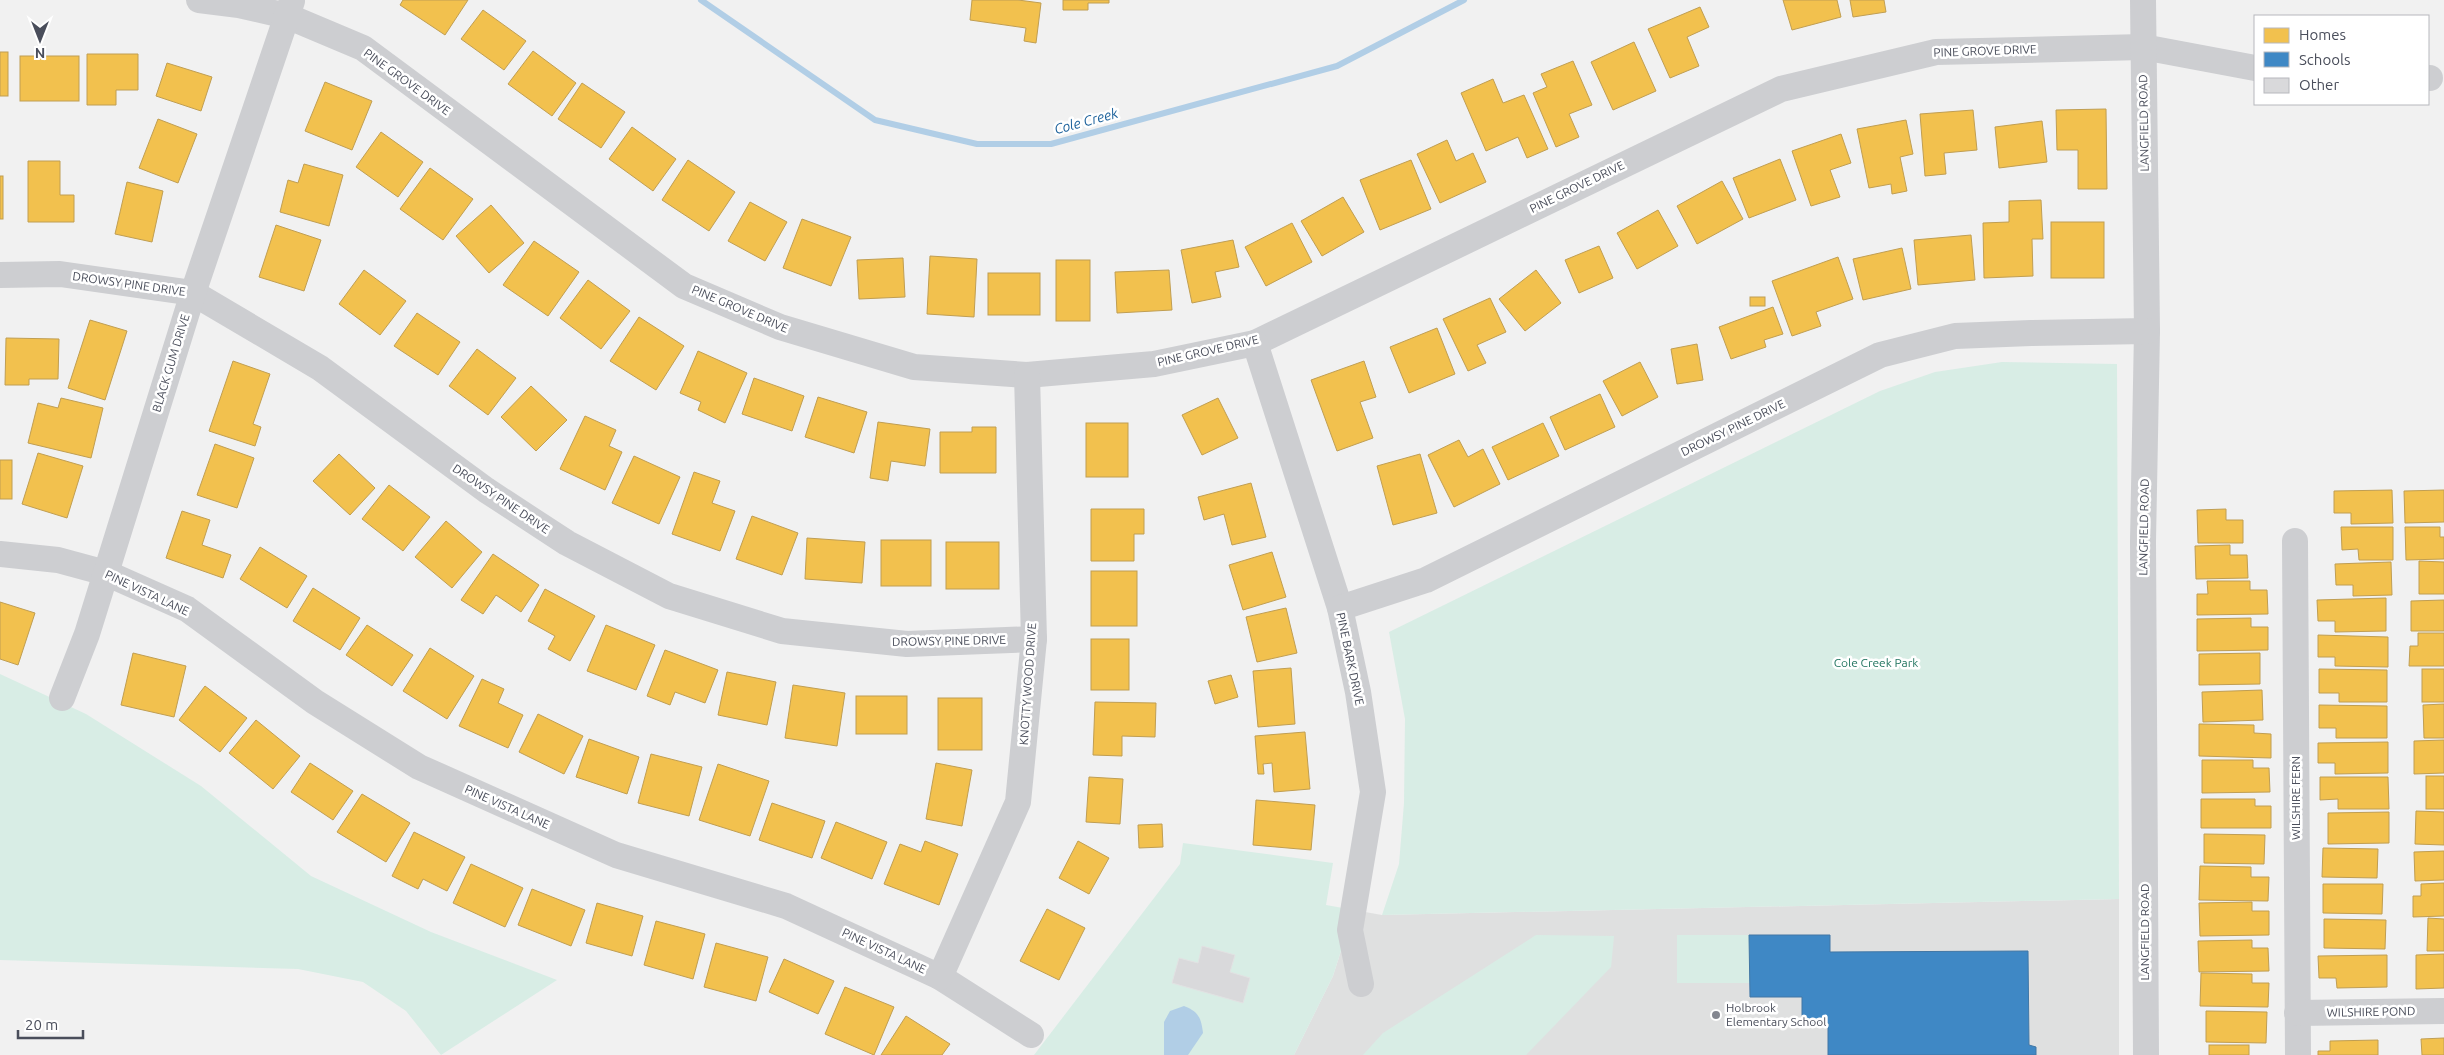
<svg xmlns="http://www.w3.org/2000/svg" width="2444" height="1055" font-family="Ubuntu,sans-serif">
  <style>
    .education { fill: #dfe0e0 }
    .green { fill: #d8ede5 }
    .water { fill: #b1cee6 }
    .homes { fill: #f2c14e; stroke: #c09e52 }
    .schools { fill: #3f88c5; stroke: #4277a5 }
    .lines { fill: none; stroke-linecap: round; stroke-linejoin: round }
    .stream { stroke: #b1cee6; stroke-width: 6 }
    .building { fill: #d9d9db; stroke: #e2e2e3 }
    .minor { stroke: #cdced1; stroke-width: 26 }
    .poi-dot { fill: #848790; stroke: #fff; stroke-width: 2 }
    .labels { text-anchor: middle; stroke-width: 5; stroke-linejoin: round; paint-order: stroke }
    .street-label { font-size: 12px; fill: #4a4e5b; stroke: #fff }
    .park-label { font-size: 12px; fill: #227560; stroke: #fff }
    .poi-label { font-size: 12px; fill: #4a4e5b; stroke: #fff; text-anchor: start }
    .water-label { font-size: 14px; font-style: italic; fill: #1c619b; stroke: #fff }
  </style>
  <rect width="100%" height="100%" fill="#f1f1f1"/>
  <polygon class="education" points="2119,899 2119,1055 1294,1055 1333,976 1354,910 1382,915"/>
  <g class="green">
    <polygon points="2002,362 2117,364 2119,899 1382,915 1399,864 1404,803 1405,719 1389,632 1880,391 1935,372"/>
    <polygon points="0,674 86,714 201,786 311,876 431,932 557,980 441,1055 406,1011 363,982 298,969 0,960"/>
    <polygon points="1183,843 1333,863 1326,905 1354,910 1333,976 1294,1055 1034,1055 1180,864"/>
    <polygon points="1536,935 1614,936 1611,967 1526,1055 1363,1055 1383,1033"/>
    <polygon points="1677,935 1749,935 1750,983 1677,983"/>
  </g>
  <path class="water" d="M1184,1006C1199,1012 1201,1018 1203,1033L1188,1055H1164V1022L1170,1011Z"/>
  <g class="homes">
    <polygon points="403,0 468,0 445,35 400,5"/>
    <polygon points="972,0 1018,0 1041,3 1036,43 1024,41 1026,28 970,20"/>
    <polygon points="1063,0 1109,0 1109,3 1088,3 1088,10 1063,10"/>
    <polygon points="1783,0 1837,0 1841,17 1792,30"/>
    <polygon points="1850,0 1884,0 1886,12 1853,17"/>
    <polygon points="1700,7 1709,27 1687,37 1699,66 1670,78 1648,29"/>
    <polygon points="483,10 526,41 504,70 461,39"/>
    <polygon points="1634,42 1656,91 1613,110 1591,62"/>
    <polygon points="533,51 576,83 552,116 508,84"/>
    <rect x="0" y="52" width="8" height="44"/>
    <polygon points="87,54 138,54 138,90 116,90 116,105 87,105"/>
    <rect x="20" y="56" width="59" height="45"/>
    <polygon points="1573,61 1592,105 1569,114 1579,137 1556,147 1533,93 1547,87 1541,74"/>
    <polygon points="167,63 212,77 201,111 156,96"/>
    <polygon points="1493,79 1503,103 1524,95 1548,149 1527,158 1518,137 1486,151 1461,93"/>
    <polygon points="325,82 372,101 352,150 305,131"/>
    <polygon points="582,83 625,112 601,148 558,119"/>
    <polygon points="2106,109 2107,189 2078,189 2078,150 2057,150 2056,110"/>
    <polygon points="1973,110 1977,150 1944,153 1946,174 1925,176 1920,114"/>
    <polygon points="158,119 197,134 178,183 139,168"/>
    <polygon points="1906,120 1913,154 1900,157 1907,191 1892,194 1891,184 1869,188 1857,129"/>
    <polygon points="2042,121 2047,162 1999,168 1995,127"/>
    <polygon points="632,127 676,159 653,191 609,159"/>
    <polygon points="381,132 423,162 398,197 356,167"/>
    <polygon points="1841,134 1851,163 1830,170 1840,197 1811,206 1792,151"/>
    <polygon points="1447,140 1456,161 1473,153 1486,182 1440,203 1417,154"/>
    <polygon points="1780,159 1796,200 1749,218 1733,178"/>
    <polygon points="688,160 735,192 709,231 662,200"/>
    <polygon points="1411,160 1431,209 1380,230 1360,180"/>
    <polygon points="28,161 60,161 60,195 74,195 74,222 28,222"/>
    <polygon points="304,164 343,175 329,226 280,212 288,180 298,183"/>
    <polygon points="430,168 473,199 443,240 400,209"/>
    <rect x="0" y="176" width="3" height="43"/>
    <polygon points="1722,181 1743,219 1697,244 1677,206"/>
    <polygon points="127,182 163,191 152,242 115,234"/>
    <polygon points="1343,197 1364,232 1322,256 1301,221"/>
    <polygon points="2041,200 2043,239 2032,239 2033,276 1984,278 1983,223 2009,222 2009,201"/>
    <polygon points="750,202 787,222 765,261 728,241"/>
    <polygon points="491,205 524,243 489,273 456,236"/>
    <polygon points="1658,210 1678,246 1637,269 1617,233"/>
    <polygon points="802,219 851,237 831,286 783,268"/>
    <rect x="2051" y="222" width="53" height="56"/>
    <polygon points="1292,223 1312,262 1266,286 1245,247"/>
    <polygon points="276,225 321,240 304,291 259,277"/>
    <polygon points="1971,235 1975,280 1918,285 1914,240"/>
    <polygon points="1233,240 1239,267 1215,272 1221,297 1192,303 1181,250"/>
    <polygon points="534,241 579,272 548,316 503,285"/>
    <polygon points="1599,246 1613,278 1579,293 1565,260"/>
    <polygon points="1902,248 1911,289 1863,300 1853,259"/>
    <polygon points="930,256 977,259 974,317 927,314"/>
    <polygon points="1838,257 1853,299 1816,312 1821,326 1792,336 1772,281"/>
    <polygon points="903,258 905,297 859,299 857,260"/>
    <rect x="1056" y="260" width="34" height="61"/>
    <polygon points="364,270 406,301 380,335 339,304"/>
    <polygon points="1169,270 1172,310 1117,313 1115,272"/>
    <polygon points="1536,270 1561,303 1525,331 1499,299"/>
    <rect x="988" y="273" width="52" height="42"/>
    <polygon points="588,280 630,311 601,349 560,318"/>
    <rect x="1750" y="297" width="15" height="9"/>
    <polygon points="1490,298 1506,332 1477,345 1486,363 1468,371 1443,319"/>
    <polygon points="1773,307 1783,334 1764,340 1766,347 1731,359 1719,327"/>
    <polygon points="417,313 460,342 438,375 394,346"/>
    <polygon points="639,317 684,346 656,390 610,361"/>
    <polygon points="90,320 127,331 105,400 68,388"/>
    <polygon points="1437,328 1455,374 1409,393 1390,347"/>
    <polygon points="6,338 59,339 58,379 29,379 29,385 5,385"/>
    <polygon points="1697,344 1703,380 1677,384 1671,349"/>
    <polygon points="477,349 516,378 488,415 449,386"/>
    <polygon points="698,351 747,373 725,423 698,410 701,402 680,393"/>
    <polygon points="233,361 270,374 253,424 261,427 255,446 209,431"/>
    <polygon points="1364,361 1376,397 1360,402 1373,438 1337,451 1311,380"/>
    <polygon points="1640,362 1658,397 1622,416 1603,381"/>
    <polygon points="754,378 804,396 792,431 742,414"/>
    <polygon points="531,386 567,420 536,451 501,417"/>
    <polygon points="1600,394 1615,427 1565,450 1550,417"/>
    <polygon points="818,397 867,412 854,453 805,437"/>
    <polygon points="61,398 103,408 91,458 28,443 38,403 58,408"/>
    <polygon points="1218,398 1238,438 1202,455 1182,415"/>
    <polygon points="585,416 616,430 609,446 622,452 605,490 560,469"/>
    <polygon points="878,422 930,429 925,466 891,461 888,481 870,478"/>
    <rect x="1086" y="423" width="42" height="54"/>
    <polygon points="1543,423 1559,456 1508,480 1492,447"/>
    <polygon points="972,427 996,427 996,473 940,473 940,432 972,432"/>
    <polygon points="1459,440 1468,457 1483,449 1500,484 1454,507 1428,455"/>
    <polygon points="215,444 254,458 237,508 197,495"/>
    <polygon points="38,453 83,466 67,518 22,504"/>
    <polygon points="339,454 375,488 350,515 313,481"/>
    <polygon points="1420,454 1437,513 1393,525 1377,466"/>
    <polygon points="634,456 680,477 659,524 612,503"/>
    <rect x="0" y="460" width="12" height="39"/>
    <polygon points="694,472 720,481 712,503 735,511 720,551 672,534"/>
    <polygon points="1251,483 1266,537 1232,545 1224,514 1204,520 1198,497"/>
    <polygon points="389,485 430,517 403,551 362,519"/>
    <polygon points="2392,490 2393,523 2351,524 2351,513 2334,513 2334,491"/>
    <polygon points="2444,490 2444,522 2405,523 2404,491"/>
    <polygon points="1091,509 1144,509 1144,534 1134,534 1134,561 1091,561"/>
    <polygon points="2226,509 2226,520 2243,520 2243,543 2198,543 2197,510"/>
    <polygon points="182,511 210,520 202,545 231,555 223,578 166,558"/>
    <polygon points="752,516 798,533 782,575 736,559"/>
    <polygon points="446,521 482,552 452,588 415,557"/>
    <polygon points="2341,527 2393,527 2393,560 2359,560 2358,549 2342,550"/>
    <polygon points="2405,527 2440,527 2440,537 2444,537 2444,559 2406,560"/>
    <polygon points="807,538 865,542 862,583 805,579"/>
    <rect x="881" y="540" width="50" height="46"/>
    <rect x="946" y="542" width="53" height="47"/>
    <polygon points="2230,545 2230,555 2247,555 2248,578 2196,579 2195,546"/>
    <polygon points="260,547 307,576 287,608 240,579"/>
    <polygon points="1272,552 1286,597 1243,610 1229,565"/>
    <polygon points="493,554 539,585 521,612 496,595 483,614 461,600"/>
    <polygon points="2419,561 2444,562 2444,594 2419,594"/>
    <polygon points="2391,562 2392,595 2353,596 2353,585 2336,585 2335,564"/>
    <rect x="1091" y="571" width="46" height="55"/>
    <polygon points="2207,581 2250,581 2250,590 2267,590 2268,614 2197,615 2197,594 2208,594"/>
    <polygon points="313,588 360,618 340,650 293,621"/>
    <polygon points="545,589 595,616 570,661 548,649 555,636 528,621"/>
    <polygon points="2386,598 2386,631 2335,632 2335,621 2318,621 2317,600"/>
    <polygon points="2444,600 2444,631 2411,631 2411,601"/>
    <polygon points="0,602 35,613 18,665 0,659"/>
    <polygon points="1286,608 1297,653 1257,662 1246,617"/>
    <polygon points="2251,618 2251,627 2268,627 2268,650 2197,651 2197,619"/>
    <polygon points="367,625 413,655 392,686 346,655"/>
    <polygon points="606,625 655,645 636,690 587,671"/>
    <polygon points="2418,633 2444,633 2444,666 2409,666 2410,646 2418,646"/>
    <polygon points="2318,635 2388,637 2388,667 2335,666 2335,657 2318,657"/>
    <rect x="1091" y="639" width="38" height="51"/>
    <polygon points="430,648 474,676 447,719 403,691"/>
    <polygon points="665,650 718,670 705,703 675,692 670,705 647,696"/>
    <polygon points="133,653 186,666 174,717 121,705"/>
    <polygon points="2260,653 2260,684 2199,685 2199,654"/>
    <polygon points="1291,668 1295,724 1258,727 1253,671"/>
    <polygon points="2319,669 2387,670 2387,702 2339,702 2339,693 2319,693"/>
    <rect x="2422" y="669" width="22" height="33"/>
    <polygon points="727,672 776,682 767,725 718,715"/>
    <polygon points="1231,675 1238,697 1215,704 1208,681"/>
    <polygon points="482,679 504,689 498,703 523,715 508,748 459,726"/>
    <polygon points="793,685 845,693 837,746 785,738"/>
    <polygon points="205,686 247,718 220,752 179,720"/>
    <polygon points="2262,690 2263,720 2203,722 2202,692"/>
    <rect x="856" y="696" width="51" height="38"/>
    <rect x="938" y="698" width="44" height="52"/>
    <polygon points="1095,702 1156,703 1155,737 1122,736 1122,756 1093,755"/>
    <polygon points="2444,704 2444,738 2424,738 2423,705"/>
    <polygon points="2319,705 2387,706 2387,738 2336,738 2336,728 2319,728"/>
    <polygon points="538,714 583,736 564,774 519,752"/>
    <polygon points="256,720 300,756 273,789 229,753"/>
    <polygon points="2199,724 2254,725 2254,733 2271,734 2271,758 2199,756"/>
    <polygon points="1305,732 1310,789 1274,792 1272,763 1263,764 1264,774 1258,774 1255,736"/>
    <polygon points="589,739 639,757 627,794 576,777"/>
    <polygon points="2444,740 2444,773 2414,774 2414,741"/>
    <polygon points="2388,742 2388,773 2335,774 2335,763 2318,763 2318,743"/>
    <polygon points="651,754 702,767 689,816 638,803"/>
    <polygon points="2202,760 2253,760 2253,768 2269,768 2270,792 2202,793"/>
    <polygon points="310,763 353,791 333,820 291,792"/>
    <polygon points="936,763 972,770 962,826 926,819"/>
    <polygon points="718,764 769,781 750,836 699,820"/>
    <rect x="2426" y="776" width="18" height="33"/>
    <polygon points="1089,777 1123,779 1120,824 1086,822"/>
    <polygon points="2320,777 2388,777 2389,809 2338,809 2338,799 2320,800"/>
    <polygon points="362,794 410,823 386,862 337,832"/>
    <polygon points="2201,799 2255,799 2255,806 2271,806 2271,828 2201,828"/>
    <polygon points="1256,800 1315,805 1311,850 1253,845"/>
    <polygon points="772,803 825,821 812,858 759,840"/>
    <polygon points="2416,811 2444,812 2444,845 2415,844"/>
    <polygon points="2389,812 2389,843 2328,844 2328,813"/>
    <polygon points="836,822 887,842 872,879 821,858"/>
    <polygon points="1162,824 1163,847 1139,848 1138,825"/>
    <polygon points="414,832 465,857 447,891 423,879 418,889 392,876"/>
    <polygon points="2204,834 2265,835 2264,864 2204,863"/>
    <polygon points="925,841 958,854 939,905 884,884 900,844 921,852"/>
    <polygon points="1078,841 1109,858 1089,894 1059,878"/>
    <polygon points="2323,848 2378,849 2377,878 2322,877"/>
    <polygon points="2444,851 2444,880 2415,881 2414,852"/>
    <polygon points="471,864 523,888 505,927 453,903"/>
    <polygon points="2200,866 2251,867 2251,877 2269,877 2268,901 2199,900"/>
    <polygon points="2444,883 2444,916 2413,917 2413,896 2421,896 2421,884"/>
    <polygon points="2323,884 2383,884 2382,914 2323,913"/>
    <polygon points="532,889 585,910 571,946 518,925"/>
    <polygon points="2252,902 2252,911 2269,911 2269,935 2200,936 2199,903"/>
    <polygon points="597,903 643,916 632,956 586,943"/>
    <polygon points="1047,909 1085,928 1059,980 1020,961"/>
    <polygon points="2428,918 2444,919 2444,951 2427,951"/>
    <polygon points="2324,919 2386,920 2385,949 2324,948"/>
    <polygon points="656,921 705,934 693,979 644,965"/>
    <polygon points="2252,940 2252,948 2268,948 2269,971 2199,972 2198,941"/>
    <polygon points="716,943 768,957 756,1001 704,987"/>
    <polygon points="2444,954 2444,988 2416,989 2416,955"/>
    <polygon points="2387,955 2387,987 2337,988 2336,978 2319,978 2318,956"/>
    <polygon points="784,959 834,981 818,1014 769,992"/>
    <polygon points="2201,973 2252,974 2252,983 2269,983 2268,1007 2200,1006"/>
    <polygon points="845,987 894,1007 874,1055 825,1034"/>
    <polygon points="2206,1011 2267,1012 2266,1043 2206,1042"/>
    <polygon points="906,1016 950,1044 942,1055 881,1055"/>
    <polygon points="2444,1038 2444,1055 2422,1055 2421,1039"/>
    <polygon points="2378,1040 2378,1055 2318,1055 2318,1051 2330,1051 2330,1041"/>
    <rect x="2209" y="1045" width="40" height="10"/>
  </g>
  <polygon class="schools" points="1749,935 1830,935 1830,952 2028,951 2029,1045 2036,1047 2036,1055 1828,1055 1828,1023 1802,1023 1802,997 1750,997"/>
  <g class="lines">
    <polyline class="stream" points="701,0 875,120 977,144 1051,144 1337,66 1464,0"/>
  </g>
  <polygon class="building" points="1202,946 1235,955 1230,972 1250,978 1243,1003 1172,983 1179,958 1198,963"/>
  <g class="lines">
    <g class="minor">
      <polyline points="199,0 239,5 287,16 363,48 684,286 780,327 914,367 1027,375 1154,364 1255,343 1781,89 1936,52 2143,47 2255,68"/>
      <polyline points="2143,0 2147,331 2143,541 2146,1055"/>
      <polyline points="2428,78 2430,78"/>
      <polyline points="0,275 60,274 193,293 320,368 486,490 567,543 669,596 782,631 907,644 1034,639"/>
      <polyline points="1255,343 1340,608 1358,692 1373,792 1350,930 1361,984"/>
      <polyline points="2295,541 2298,1055"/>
      <polyline points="0,554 58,560 106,573 187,609 315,702 419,767 616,855 786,906 940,977 1031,1035"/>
      <polyline points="1340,608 1426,580 1880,355 1955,336 2031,333 2147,331"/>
      <polyline points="62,698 87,634 193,293 292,1"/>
      <polyline points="940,977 1018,802 1034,639 1027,375"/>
      <polyline points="2297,1013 2444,1011"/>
    </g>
  </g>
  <circle class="poi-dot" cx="1716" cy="1015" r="5"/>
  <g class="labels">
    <g class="street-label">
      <text transform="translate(1985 51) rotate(-2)" y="4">PINE GROVE DRIVE</text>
      <text transform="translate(407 82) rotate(36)" y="4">PINE GROVE DRIVE</text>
      <text transform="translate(2144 123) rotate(-91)" y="4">LANGFIELD ROAD</text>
      <text transform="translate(1577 187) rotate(-26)" y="4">PINE GROVE DRIVE</text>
      <text transform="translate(129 284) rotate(8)" y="4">DROWSY PINE DRIVE</text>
      <text transform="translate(740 309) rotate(23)" y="4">PINE GROVE DRIVE</text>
      <text transform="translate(1208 351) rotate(-13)" y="4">PINE GROVE DRIVE</text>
      <text transform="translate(171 363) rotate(-73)" y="4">BLACK GUM DRIVE</text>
      <text transform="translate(1733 428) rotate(-26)" y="4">DROWSY PINE DRIVE</text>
      <text transform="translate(501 499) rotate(34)" y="4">DROWSY PINE DRIVE</text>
      <text transform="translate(2144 527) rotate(-89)" y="4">LANGFIELD ROAD</text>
      <text transform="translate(147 593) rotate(25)" y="4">PINE VISTA LANE</text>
      <text transform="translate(949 641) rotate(-1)" y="4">DROWSY PINE DRIVE</text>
      <text transform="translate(1350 659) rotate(78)" y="4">PINE BARK DRIVE</text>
      <text transform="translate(1028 684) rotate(-86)" y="4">KNOTTY WOOD DRIVE</text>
      <text transform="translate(2296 798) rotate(-90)" y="4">WILSHIRE FERN</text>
      <text transform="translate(507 807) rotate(24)" y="4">PINE VISTA LANE</text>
      <text transform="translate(2145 932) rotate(-90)" y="4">LANGFIELD ROAD</text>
      <text transform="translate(884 951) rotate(25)" y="4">PINE VISTA LANE</text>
      <text transform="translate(2371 1012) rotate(-1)" y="4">WILSHIRE POND</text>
    </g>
    <g class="park-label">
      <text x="1876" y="667">Cole Creek Park</text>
    </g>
    <g class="poi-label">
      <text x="1726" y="1012">Holbrook<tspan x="1726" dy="14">Elementary School</tspan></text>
    </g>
    <g class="water-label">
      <text transform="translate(1086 121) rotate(-15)" y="5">Cole Creek</text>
    </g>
  </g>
  <rect x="2254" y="15" width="175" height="90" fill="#ffffff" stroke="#b7b8bd"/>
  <rect x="2264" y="28" width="25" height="15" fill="#f2c14e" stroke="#b7b8bd"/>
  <text x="2299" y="40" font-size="15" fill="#4a4e5b">Homes</text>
  <rect x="2264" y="52" width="25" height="15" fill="#3f88c5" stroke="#b7b8bd"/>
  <text x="2299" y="65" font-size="15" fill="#4a4e5b">Schools</text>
  <rect x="2264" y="78" width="25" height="15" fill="#d9d9db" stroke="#b7b8bd"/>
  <text x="2299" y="90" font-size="15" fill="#4a4e5b">Other</text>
  <g transform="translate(40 40) rotate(180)" stroke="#ffffff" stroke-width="4" paint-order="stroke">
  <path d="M0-4L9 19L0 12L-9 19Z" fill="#4a4e5b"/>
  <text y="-8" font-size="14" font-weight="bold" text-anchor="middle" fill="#4a4e5b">N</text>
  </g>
  <path d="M18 1030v8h65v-8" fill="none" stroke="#4a4e5b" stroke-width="2.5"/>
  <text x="25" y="1030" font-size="15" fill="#4a4e5b" stroke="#ffffff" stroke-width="4" paint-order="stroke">20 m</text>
</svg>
